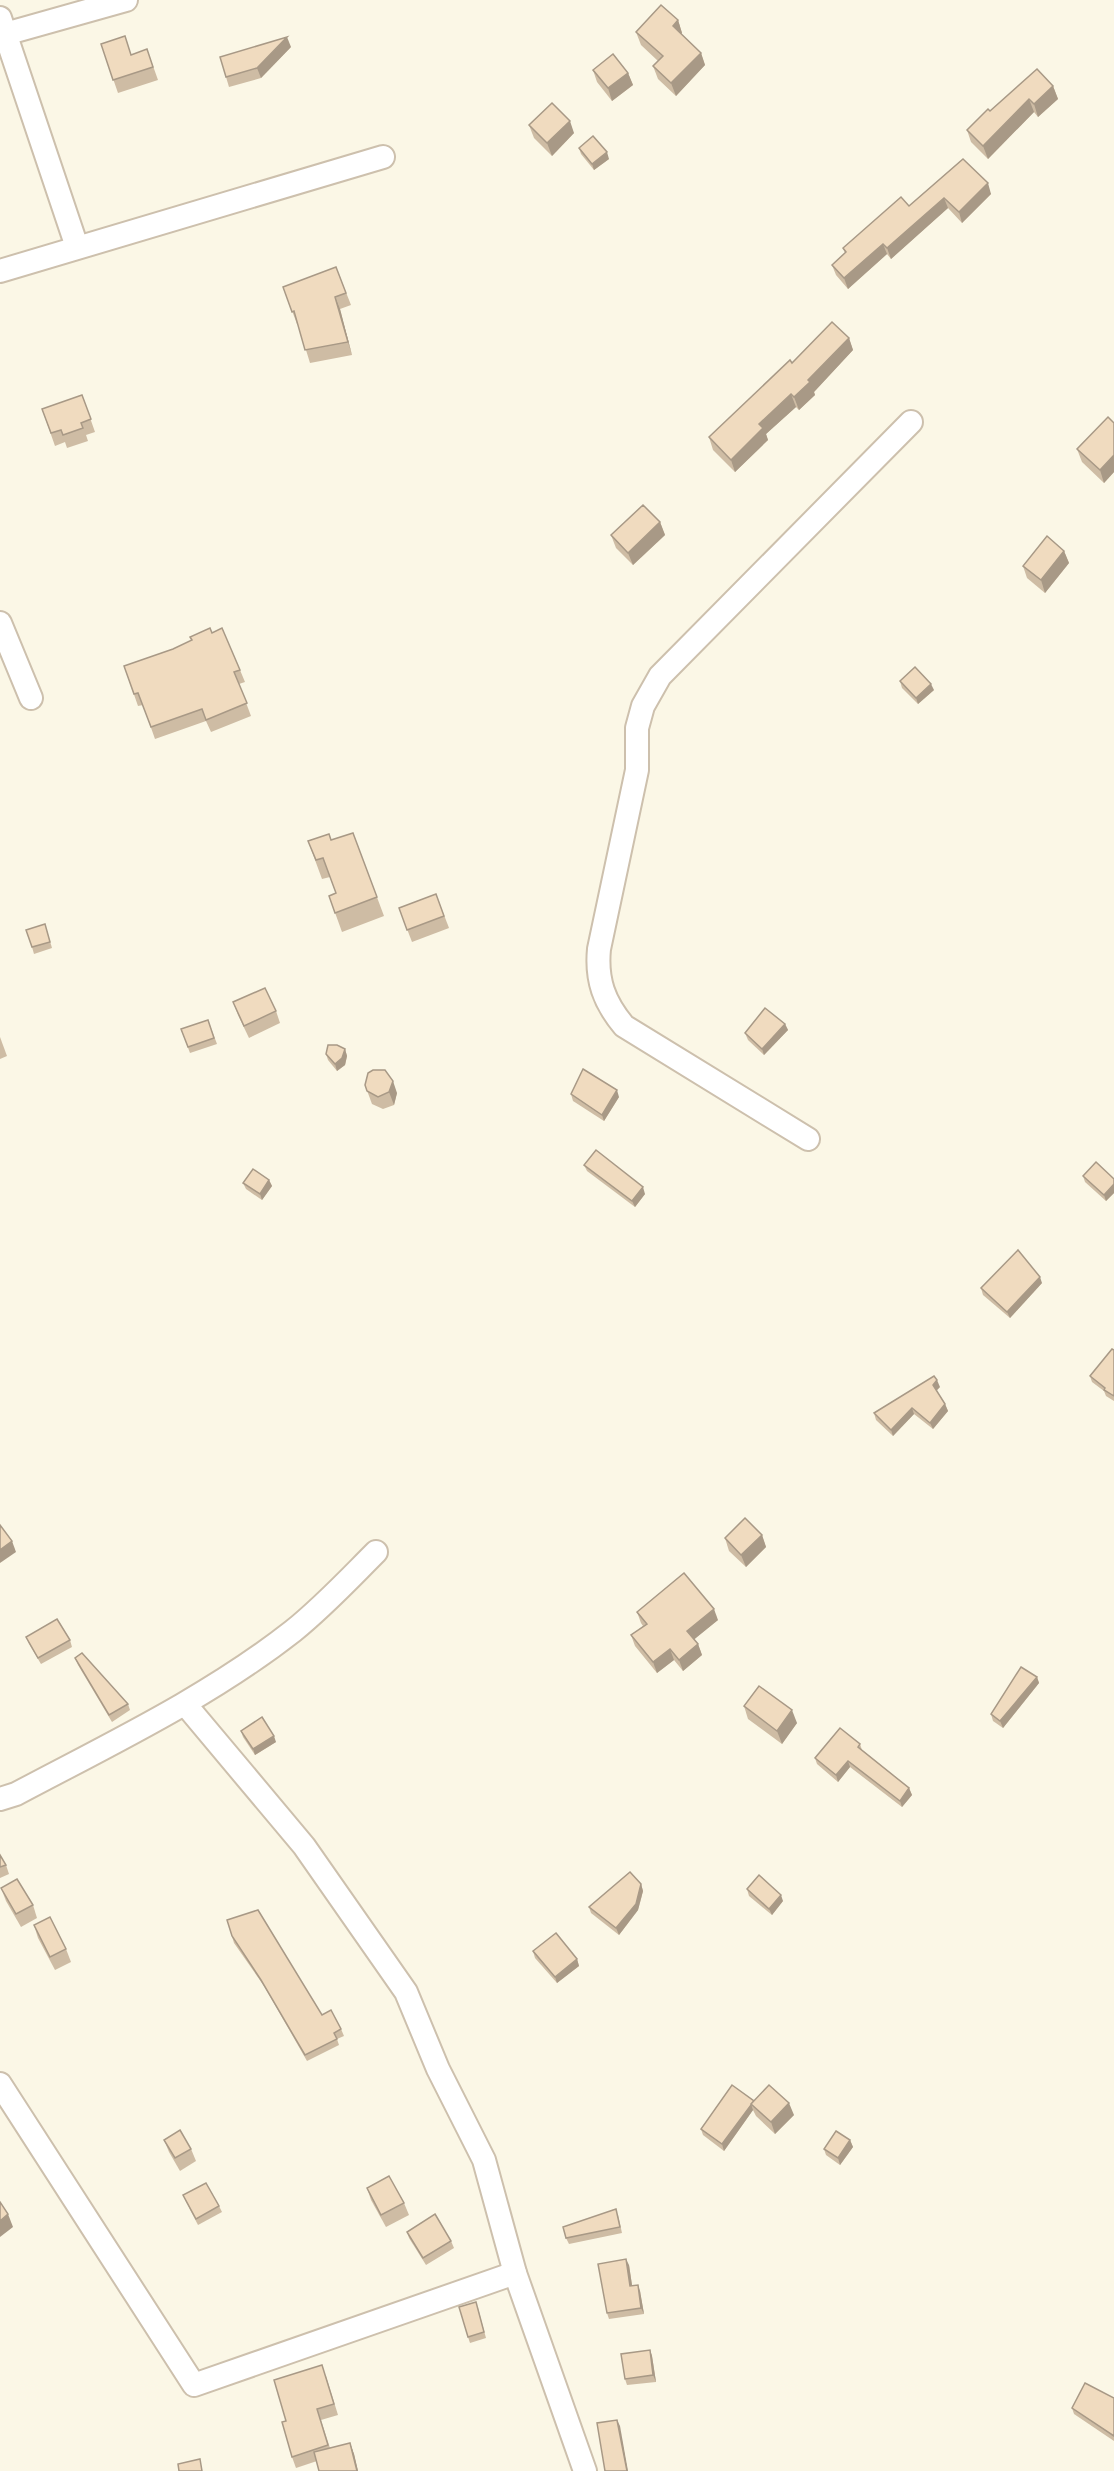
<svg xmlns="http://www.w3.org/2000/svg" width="1114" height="2471" font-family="'Noto Sans',sans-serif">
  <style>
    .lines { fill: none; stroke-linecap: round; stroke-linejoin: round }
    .street-casing { stroke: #cdc0ad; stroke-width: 26 }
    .street { stroke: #fff; stroke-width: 22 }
    .wall { fill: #cebca4 }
    .shaded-wall { fill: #a89986 }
    .building { fill: #f0dbbf; stroke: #a89986; stroke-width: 1.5 }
  </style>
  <rect width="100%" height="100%" fill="#fbf7e6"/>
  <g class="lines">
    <defs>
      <g id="street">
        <polyline points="0,18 77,247"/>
        <polyline points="5,34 126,0"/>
        <polyline points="0,271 383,157"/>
        <polyline points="0,623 31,698"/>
        <path d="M808,1139L624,1026C604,1002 596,980 599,949L637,770V728L643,706L660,676L911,422"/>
        <polyline points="185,1704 304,1846 406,1992 438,2069 484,2160 515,2273 585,2471"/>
        <path d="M0,1799L16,1794C110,1744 209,1697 293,1631C323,1607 349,1579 376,1552"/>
        <polyline points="0,2084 194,2385 515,2273"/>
      </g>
    </defs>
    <use href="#street" class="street-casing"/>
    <use href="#street" class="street"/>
  </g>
  <g class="wall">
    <polygon points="678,20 682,33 681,34 701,53 705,65 676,96 658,79 653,66 658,61 641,45 636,32"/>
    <polygon points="101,44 132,55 147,49 158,80 118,93"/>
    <polygon points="291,47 261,78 229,87 226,77"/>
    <polygon points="593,70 628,73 633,85 612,101 597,82"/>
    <polygon points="1053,86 1058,99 1038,117 1034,112 988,159 971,142 967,130 990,111"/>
    <polygon points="529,125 574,133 552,156 534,138"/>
    <polygon points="579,148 609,159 594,170 581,154"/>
    <polygon points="963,159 991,194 962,223 948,208 891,259 887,254 848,289 836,275 832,265 845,253 843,248 909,206"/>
    <polygon points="336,267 351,305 340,309 352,355 310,363 298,324 297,324 283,287"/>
    <polygon points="849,338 853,350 814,392 815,395 799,410 796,407 766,434 768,440 735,472 713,450 709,437 792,363"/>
    <polygon points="82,395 95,432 86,435 88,441 67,448 65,442 55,446 42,409"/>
    <polygon points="1114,423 1114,472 1104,483 1082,462 1077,449"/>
    <polygon points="660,522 665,535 633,565 616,548 611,535"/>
    <polygon points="1064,551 1069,563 1045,593 1027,578 1023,566"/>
    <polygon points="212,633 240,670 245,682 239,684 251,716 211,732 206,721 155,739 143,705 138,706 124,666 173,649"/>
    <polygon points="900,681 934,690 918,704 902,688"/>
    <polygon points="353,833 384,916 342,932 329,896 336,894 330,877 322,879 308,841 331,840"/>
    <polygon points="436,894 449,928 412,942 399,908"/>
    <polygon points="47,931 52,948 34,954 32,947"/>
    <polygon points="233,1002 276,1011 280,1023 249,1038 238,1015"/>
    <polygon points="208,1020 217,1044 190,1053 181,1029"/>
    <polygon points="785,1024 788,1030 764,1055 748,1040 745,1033"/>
    <polygon points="0,1037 7,1056 0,1059"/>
    <polygon points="345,1049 347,1056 345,1065 337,1071 328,1060 326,1054"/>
    <polygon points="365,1085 397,1093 394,1105 383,1109 372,1104"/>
    <polygon points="571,1094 619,1097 604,1121 573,1101"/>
    <polygon points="584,1165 645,1194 635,1207 587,1171"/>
    <polygon points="1083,1176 1114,1179 1114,1193 1106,1201 1085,1182"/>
    <polygon points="269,1180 272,1186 262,1200 246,1189 243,1183"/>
    <polygon points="1042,1283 1010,1318 983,1295 981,1288"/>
    <polygon points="1114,1350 1114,1401 1106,1396 1104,1391 1092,1382 1090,1376"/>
    <polygon points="940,1387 936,1391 945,1404 948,1411 933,1429 914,1414 893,1436 876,1420 874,1413"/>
    <polygon points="762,1535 766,1547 746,1567 729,1551 725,1538"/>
    <polygon points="637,1612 718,1620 694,1639 698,1644 702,1655 683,1671 674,1660 657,1673 635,1646 631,1635 643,1626 641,1623"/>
    <polygon points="26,1637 70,1640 72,1647 41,1664 29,1644"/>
    <polygon points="75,1658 128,1704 130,1710 112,1722 78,1665"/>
    <polygon points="1037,1677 1039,1683 1003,1728 993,1721 991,1714"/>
    <polygon points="744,1706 797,1723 782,1744 748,1719"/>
    <polygon points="241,1731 276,1742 255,1755 243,1737"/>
    <polygon points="860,1744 862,1750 909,1788 912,1795 902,1807 850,1767 838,1782 817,1764 815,1758"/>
    <polygon points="0,1855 6,1865 9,1874 0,1878"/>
    <polygon points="641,1884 643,1891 638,1910 619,1935 591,1913 589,1907"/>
    <polygon points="1,1888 33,1905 37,1918 21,1927 6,1901"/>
    <polygon points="747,1889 783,1901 772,1915 749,1896"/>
    <polygon points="227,1920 322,2015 341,2029 344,2036 337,2039 339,2045 307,2061 264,1986 234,1943"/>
    <polygon points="34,1925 66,1949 71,1962 55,1970 38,1938"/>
    <polygon points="533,1951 577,1959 579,1966 557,1983 535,1958"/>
    <polygon points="754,2101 794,2115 775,2134 756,2116 753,2110 724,2151 703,2135 701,2129"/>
    <polygon points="164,2140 191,2149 196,2161 180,2171 169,2152"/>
    <polygon points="850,2140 853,2147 840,2165 826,2155 824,2149"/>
    <polygon points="367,2188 404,2203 409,2215 386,2227 371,2200"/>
    <polygon points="183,2195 219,2206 222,2212 198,2225 186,2202"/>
    <polygon points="618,2215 622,2233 569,2244 566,2238"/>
    <polygon points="407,2232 451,2241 454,2248 426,2265 409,2238"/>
    <polygon points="629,2265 632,2285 640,2291 644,2314 609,2319 607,2313"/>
    <polygon points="478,2308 486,2338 470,2343 468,2337"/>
    <polygon points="650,2350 652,2356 656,2382 627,2385 625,2379"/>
    <polygon points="326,2376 338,2415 321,2420 330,2448 350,2443 354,2454 358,2471 319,2471 317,2461 296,2468 292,2457 286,2421"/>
    <polygon points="1114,2398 1114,2441 1074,2414 1072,2408"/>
  </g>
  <g class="shaded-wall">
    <polygon points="678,20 682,33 677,38 673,26"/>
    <polygon points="287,37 291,47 261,78 257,68"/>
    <polygon points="701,53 705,65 676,96 671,83"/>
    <polygon points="628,73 633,85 612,101 608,88"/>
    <polygon points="1053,86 1058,99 1038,117 1034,104"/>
    <polygon points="1029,99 1034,112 988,159 983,146"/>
    <polygon points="570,121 574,133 552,156 547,143"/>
    <polygon points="607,152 609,159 594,170 592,164"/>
    <polygon points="988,183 991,194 962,223 959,212"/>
    <polygon points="944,198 948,208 891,259 887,248"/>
    <polygon points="883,244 887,254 848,289 844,278"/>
    <polygon points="335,297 340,309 352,355 348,342"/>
    <polygon points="849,338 853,350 814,392 815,395 799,410 794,397 808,380"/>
    <polygon points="791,394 796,407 766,434 768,440 735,472 731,460 759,424"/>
    <polygon points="1114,455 1114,472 1104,483 1100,470"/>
    <polygon points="660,522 665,535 633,565 628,553"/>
    <polygon points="1064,551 1069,563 1045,593 1041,580"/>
    <polygon points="931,684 934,690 918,704 916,698"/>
    <polygon points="785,1024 788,1030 764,1055 762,1049"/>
    <polygon points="345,1049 347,1056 345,1065 337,1071 335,1064"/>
    <polygon points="393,1081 397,1093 394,1105 389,1092"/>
    <polygon points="617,1090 619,1097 604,1121 602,1115"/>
    <polygon points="269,1180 272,1186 262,1200 260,1194"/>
    <polygon points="1114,1184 1114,1193 1106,1201 1104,1195"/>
    <polygon points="643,1187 645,1194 635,1207 632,1201"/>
    <polygon points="1040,1277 1042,1283 1010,1318 1007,1312"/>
    <polygon points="937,1380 940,1387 935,1392 933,1385"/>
    <polygon points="945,1404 948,1411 933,1429 930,1423"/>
    <polygon points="912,1408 914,1414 893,1436 891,1430"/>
    <polygon points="762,1535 766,1547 746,1567 741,1555"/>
    <polygon points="12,1541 16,1552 0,1563 0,1550"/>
    <polygon points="714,1609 718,1620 691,1642 687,1631"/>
    <polygon points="698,1644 702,1655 683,1671 679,1660"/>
    <polygon points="670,1649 674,1660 657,1673 653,1662"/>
    <polygon points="1037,1677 1039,1683 1003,1728 1000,1721"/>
    <polygon points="792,1710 797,1723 782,1744 777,1731"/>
    <polygon points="274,1736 276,1742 255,1755 253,1749"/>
    <polygon points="848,1761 850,1767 838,1782 836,1775"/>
    <polygon points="909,1788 912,1795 902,1807 900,1801"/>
    <polygon points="641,1884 643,1891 638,1910 619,1935 616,1928"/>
    <polygon points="781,1895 783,1901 772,1915 769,1909"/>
    <polygon points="577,1959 579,1966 557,1983 555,1977"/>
    <polygon points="789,2103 794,2115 775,2134 771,2122"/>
    <polygon points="751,2104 753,2110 724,2151 722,2144"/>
    <polygon points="850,2140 853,2147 840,2165 838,2158"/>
    <polygon points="8,2214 13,2227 0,2237 0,2221"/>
    <polygon points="626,2259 629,2265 633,2292 630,2286"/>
    <polygon points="638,2285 640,2291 644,2314 641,2308"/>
    <polygon points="650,2350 652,2356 656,2382 653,2375"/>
    <polygon points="617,2420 620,2426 628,2471 627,2471"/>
    <polygon points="350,2443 354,2454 358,2471 357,2471"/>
  </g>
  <g class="building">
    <polygon points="661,5 678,20 673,26 701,53 671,83 653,66 663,56 636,32"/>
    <polygon points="125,36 131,55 147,49 153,67 113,80 101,44"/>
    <polygon points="287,37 257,68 226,77 220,57"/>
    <polygon points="613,54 628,73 608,88 593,70"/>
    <polygon points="1037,69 1053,86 1034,104 1029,99 983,146 967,130 988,109 990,111"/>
    <polygon points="552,103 570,121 547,143 529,125"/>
    <polygon points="593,136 607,152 592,164 579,148"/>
    <polygon points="963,159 988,183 959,212 944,198 887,248 883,244 844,278 832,265 846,252 843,248 901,197 909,206"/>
    <polygon points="336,267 346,293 335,297 348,342 305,350 294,311 292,312 283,287"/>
    <polygon points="832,322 849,338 808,380 810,382 794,397 791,394 759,424 763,428 731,460 709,437 790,360 792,363"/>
    <polygon points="82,395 91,419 81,423 83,428 63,435 61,430 51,433 42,409"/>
    <polygon points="1108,417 1114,423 1114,455 1100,470 1077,449"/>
    <polygon points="643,505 660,522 628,553 611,535"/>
    <polygon points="1047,536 1064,551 1041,580 1023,566"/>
    <polygon points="210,628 212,633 222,628 240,670 234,672 247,703 206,720 202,709 151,727 138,693 134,694 124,666 173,649 192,640 190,637"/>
    <polygon points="915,667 931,684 916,698 900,681"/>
    <polygon points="353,833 377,897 335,913 329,896 336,893 323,858 316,860 308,841 329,834 331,840"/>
    <polygon points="436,894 444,916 407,930 399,908"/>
    <polygon points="45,924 50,942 32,947 26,930"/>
    <polygon points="265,988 276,1011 244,1026 233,1002"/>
    <polygon points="765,1008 785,1024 762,1049 745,1033"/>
    <polygon points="208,1020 214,1038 188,1047 181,1029"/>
    <polygon points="328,1045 337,1045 345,1049 342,1058 335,1064 326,1054"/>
    <polygon points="583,1069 617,1090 602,1115 571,1094"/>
    <polygon points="373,1070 385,1070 393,1081 389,1092 378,1097 367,1091 365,1085 368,1073"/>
    <polygon points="596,1150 643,1187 632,1201 584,1165"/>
    <polygon points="1096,1162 1114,1179 1114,1184 1104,1195 1083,1176"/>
    <polygon points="253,1169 269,1180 260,1194 243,1183"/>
    <polygon points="1018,1250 1040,1277 1007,1312 981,1288"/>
    <polygon points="1112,1349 1114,1350 1114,1396 1104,1390 1105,1388 1090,1376"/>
    <polygon points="934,1376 937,1380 933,1385 945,1404 930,1423 912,1408 891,1430 874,1413"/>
    <polygon points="745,1518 762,1535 741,1555 725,1538"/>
    <polygon points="0,1525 12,1541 0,1550"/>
    <polygon points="684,1573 714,1609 687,1631 698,1644 679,1660 670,1649 653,1662 631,1635 647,1624 637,1612"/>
    <polygon points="57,1619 70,1640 38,1658 26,1637"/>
    <polygon points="82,1653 128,1704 109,1715 75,1658"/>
    <polygon points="1021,1667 1037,1677 1000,1721 991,1714"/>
    <polygon points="759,1686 792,1710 777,1731 744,1706"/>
    <polygon points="262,1717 274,1736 253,1749 241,1731"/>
    <polygon points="840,1728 860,1744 858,1747 909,1788 900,1801 848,1761 836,1775 815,1758"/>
    <polygon points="0,1855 6,1865 0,1867"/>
    <polygon points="630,1872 641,1884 636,1904 616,1928 589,1907"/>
    <polygon points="759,1875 781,1895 769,1909 747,1889"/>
    <polygon points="17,1879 33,1905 16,1914 1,1888"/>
    <polygon points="258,1910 322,2015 331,2010 341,2029 334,2033 337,2039 305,2055 261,1980 232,1936 227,1920"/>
    <polygon points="50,1917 66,1949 50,1957 34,1925"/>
    <polygon points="556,1933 577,1959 555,1977 533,1951"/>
    <polygon points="732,2085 754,2101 722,2144 701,2129"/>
    <polygon points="769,2085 789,2103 771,2122 751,2104"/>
    <polygon points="180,2130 191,2149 175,2158 164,2140"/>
    <polygon points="836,2131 850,2140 838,2158 824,2149"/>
    <polygon points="389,2176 404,2203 381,2215 367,2188"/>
    <polygon points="206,2183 219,2206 196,2219 183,2195"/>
    <polygon points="0,2202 8,2214 0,2221"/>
    <polygon points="616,2209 620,2227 566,2238 563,2227"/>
    <polygon points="435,2214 451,2241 423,2258 407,2232"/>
    <polygon points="626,2259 630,2286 638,2285 641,2308 607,2313 598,2264"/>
    <polygon points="476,2302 484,2332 468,2337 459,2307"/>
    <polygon points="650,2350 653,2375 625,2379 621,2354"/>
    <polygon points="322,2365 334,2404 317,2409 328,2445 292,2457 282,2422 286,2421 274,2380"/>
    <polygon points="1085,2383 1114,2398 1114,2436 1072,2408"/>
    <polygon points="617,2420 627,2471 605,2471 597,2423"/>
    <polygon points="350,2443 357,2471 319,2471 314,2452"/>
    <polygon points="200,2459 202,2471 179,2471 178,2464"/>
  </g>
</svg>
